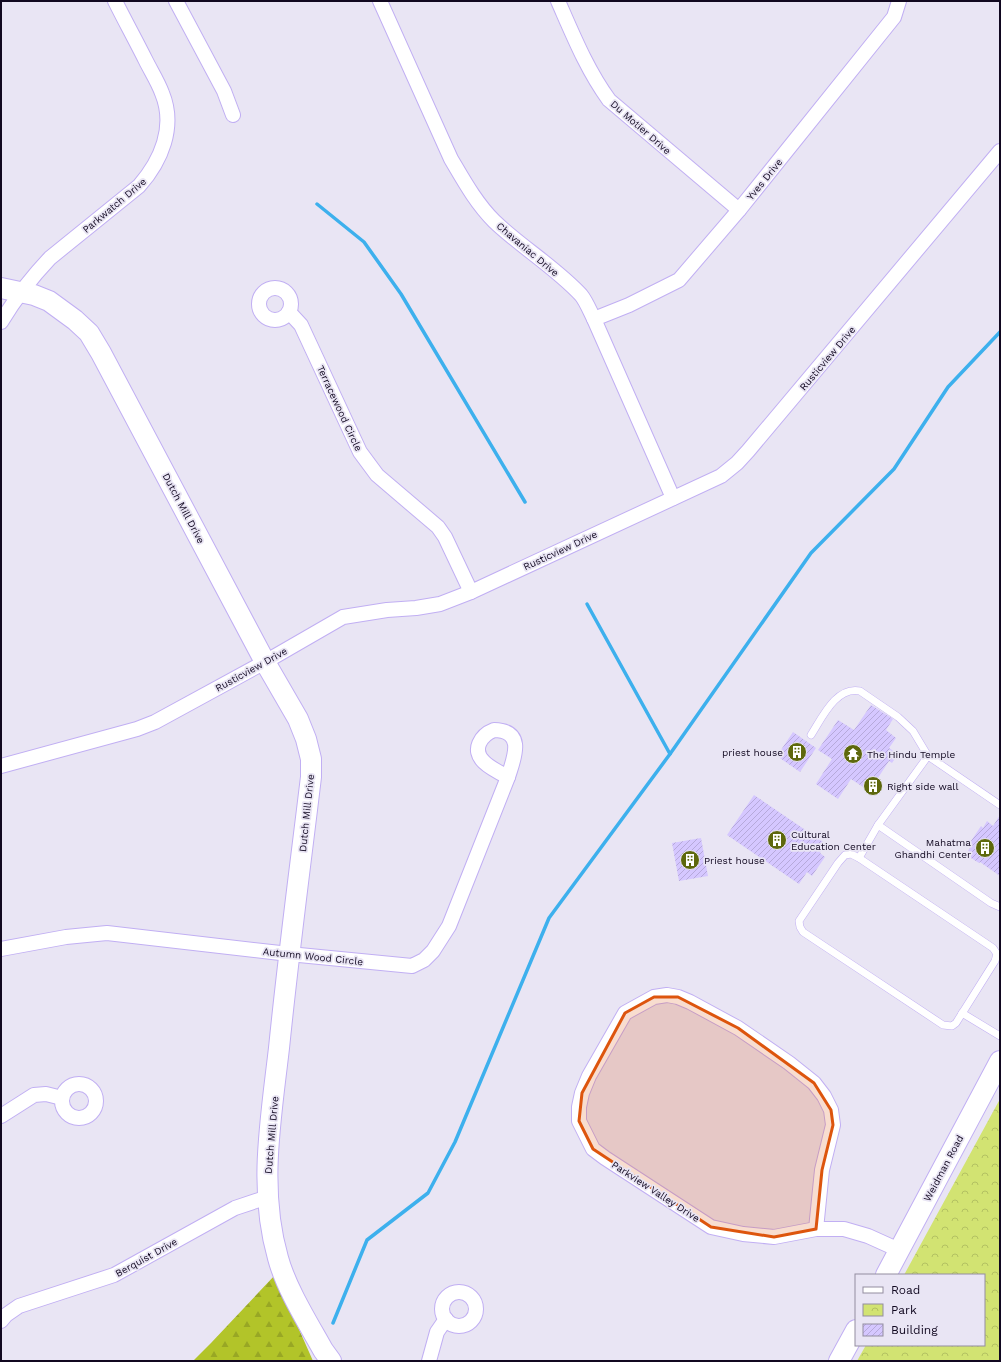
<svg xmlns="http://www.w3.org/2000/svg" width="1001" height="1362" font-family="'Work Sans',sans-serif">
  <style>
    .forest { fill: url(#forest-firs) }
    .park { fill: url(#park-crowns) }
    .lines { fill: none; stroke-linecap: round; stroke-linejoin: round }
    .stream { stroke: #3db0ed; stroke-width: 3.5 }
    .building { fill: url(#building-hatch) }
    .lane-casing { stroke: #c1aff3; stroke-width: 8 }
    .street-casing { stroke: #c1aff3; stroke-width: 16 }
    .secondary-casing { stroke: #c1aff3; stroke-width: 22 }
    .lane { stroke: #fff; stroke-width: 7 }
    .street { stroke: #fff; stroke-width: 14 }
    .secondary { stroke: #fff; stroke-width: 20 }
    .marked { fill: #dd550d; fill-opacity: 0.2; stroke: #dd550d; stroke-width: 3; stroke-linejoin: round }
    .labels { text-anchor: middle; stroke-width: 3.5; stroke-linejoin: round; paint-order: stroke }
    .street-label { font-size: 10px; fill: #110820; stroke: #e9e5f4 }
    .poi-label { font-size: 10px; fill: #110820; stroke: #e9e5f4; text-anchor: start }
  </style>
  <defs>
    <pattern id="forest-firs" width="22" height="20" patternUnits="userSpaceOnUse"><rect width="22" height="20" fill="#b2c429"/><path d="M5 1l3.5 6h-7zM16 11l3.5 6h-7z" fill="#98a724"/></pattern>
    <pattern id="park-crowns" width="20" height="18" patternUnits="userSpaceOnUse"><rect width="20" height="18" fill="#d2e372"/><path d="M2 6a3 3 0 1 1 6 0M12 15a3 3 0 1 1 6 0" fill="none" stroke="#b3c162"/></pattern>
    <pattern id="building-hatch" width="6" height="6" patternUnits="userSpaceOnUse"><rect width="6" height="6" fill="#d5c7ff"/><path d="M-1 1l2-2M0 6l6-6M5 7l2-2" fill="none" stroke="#b6a9da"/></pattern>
  </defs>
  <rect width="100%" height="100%" fill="#e9e5f4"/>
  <polygon class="forest" points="275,1275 313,1361 193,1361 211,1343"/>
  <polygon class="park" points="1000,1099 1000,1361 857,1361 866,1345 984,1345 984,1275 904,1275"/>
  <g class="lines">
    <g class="stream">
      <polyline points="317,204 364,242 401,294 525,502"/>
      <polyline points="587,604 670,754"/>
      <polyline points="333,1323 367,1240 428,1193 455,1142 549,918 670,754 811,553 894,469 948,387 1000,332"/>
    </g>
  </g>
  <g class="building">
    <polygon points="871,705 893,719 886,730 896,738 889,748 898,754 892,763 889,761 876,781 879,783 872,793 851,779 838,799 816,784 832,759 818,750 838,720 854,730"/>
    <polygon points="793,732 816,748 800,772 777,756"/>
    <polygon points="754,795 826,844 820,853 825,857 812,876 807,872 799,884 727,835"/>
    <polygon points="1000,815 1000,876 980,862 979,863 971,858 971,854 968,851 972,845 969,844 981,826 983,828 987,821 993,826"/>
    <polygon points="701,838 708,876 679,881 672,843"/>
  </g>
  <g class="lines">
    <defs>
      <g id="lane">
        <path d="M811,735C822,718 836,686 860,691L898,717L913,731L928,756"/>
        <polyline points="1000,805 928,756 878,825 991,903 1000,907"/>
        <polygon points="851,854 859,858 993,948 997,954 995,961 956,1023 952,1026 943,1025 803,932 800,927 799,921 838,863 845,855"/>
        <polyline points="859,858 878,825"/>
        <polyline points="962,1013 1000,1036"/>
      </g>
      <g id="street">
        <polyline points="176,1 224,91 233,115"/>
        <path d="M380,1L451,159C464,181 476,203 494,221C521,247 555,267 581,295C586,301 590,311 594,319L673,498"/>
        <path d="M558,1C573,35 587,70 609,100L739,210"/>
        <circle cx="275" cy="304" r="16"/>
        <polyline points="289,312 301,325 360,452 377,475 438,527 445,537 471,592"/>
        <polyline points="594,319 629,305 679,280 739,210 894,17 899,1"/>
        <path d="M1,322C15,299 32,277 50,258L139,186C161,161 176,127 162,93C158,82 151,71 146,61C136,41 125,21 115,1"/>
        <path d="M494,730C526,731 514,758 508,777C500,773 490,768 484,762C471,750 481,735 494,730Z"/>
        <polyline points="1,766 137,729 155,722 265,662 343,617 387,610 416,608 440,604 471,592 721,476 737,463 748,451 1000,151"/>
        <polyline points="1,949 66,937 107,933 289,954 412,966 424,960 433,951 449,926 508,777"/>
        <circle cx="79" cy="1101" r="17"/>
        <polyline points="1,1116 34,1095 46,1094 62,1098"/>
        <polyline points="816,1229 822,1170 833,1125 831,1110 824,1096 814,1083 789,1063 738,1028 690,1002 678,997 667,995 654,997 625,1013 589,1076 582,1093 579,1107 579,1121 593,1149 605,1158 711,1227 743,1234 774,1237 816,1229 844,1229 868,1236 899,1250"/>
        <circle cx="459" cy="1309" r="17"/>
        <polyline points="1,1321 6,1315 19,1306 114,1275 235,1208 268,1197"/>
        <polyline points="429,1361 437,1332 446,1319"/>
      </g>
      <g id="secondary">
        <path d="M1,288L34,295L49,301L75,320L89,333L101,353L265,662L298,719L306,739L311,759V777C300,868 288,958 279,1048C271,1118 258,1189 278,1258C286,1288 308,1323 323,1350L331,1361"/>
        <polyline points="886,1275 1000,1061"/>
        <polyline points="839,1361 856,1330"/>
      </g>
    </defs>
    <use href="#lane" class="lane-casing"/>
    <use href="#street" class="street-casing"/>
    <use href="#secondary" class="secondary-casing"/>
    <use href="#lane" class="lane"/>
    <use href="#street" class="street"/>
    <use href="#secondary" class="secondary"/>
  </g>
  <path class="marked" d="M654,997H678L738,1028L814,1083L831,1110L833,1125L822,1170L816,1229L774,1237L711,1227L593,1149L579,1121L582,1093L625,1013Z"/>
  <defs>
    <symbol id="building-disc" viewBox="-11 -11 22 22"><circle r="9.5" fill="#5e680d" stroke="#e9e5f4"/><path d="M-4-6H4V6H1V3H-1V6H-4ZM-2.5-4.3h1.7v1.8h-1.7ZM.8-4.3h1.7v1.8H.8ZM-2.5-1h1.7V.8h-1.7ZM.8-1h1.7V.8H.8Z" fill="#fff"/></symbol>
    <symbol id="temple-disc" viewBox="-11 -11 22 22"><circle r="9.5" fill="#5e680d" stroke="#e9e5f4"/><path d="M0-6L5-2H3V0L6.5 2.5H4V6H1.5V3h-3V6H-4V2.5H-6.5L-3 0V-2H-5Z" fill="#fff"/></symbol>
  </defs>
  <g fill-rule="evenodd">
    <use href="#building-disc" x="786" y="741" width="22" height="22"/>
    <use href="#temple-disc" x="842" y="743" width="22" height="22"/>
    <use href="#building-disc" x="862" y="775" width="22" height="22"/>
    <use href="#building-disc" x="766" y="829" width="22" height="22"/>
    <use href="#building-disc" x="974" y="837" width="22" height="22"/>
    <use href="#building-disc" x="679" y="849" width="22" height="22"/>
  </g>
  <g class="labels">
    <g class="street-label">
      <text transform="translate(641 127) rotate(41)" y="4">Du Motier Drive</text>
      <text transform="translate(764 179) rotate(-51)" y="4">Yves Drive</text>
      <text transform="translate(114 205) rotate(-40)" y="4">Parkwatch Drive</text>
      <text transform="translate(528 249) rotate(40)" y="4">Chavaniac Drive</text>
      <text transform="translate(827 358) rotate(-50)" y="4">Rusticview Drive</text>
      <text transform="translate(340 408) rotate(65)" y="4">Terracewood Circle</text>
      <text transform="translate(184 508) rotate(62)" y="4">Dutch Mill Drive</text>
      <text transform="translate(560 550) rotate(-25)" y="4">Rusticview Drive</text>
      <text transform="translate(251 669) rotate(-29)" y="4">Rusticview Drive</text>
      <text transform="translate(306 813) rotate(-84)" y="4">Dutch Mill Drive</text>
      <text transform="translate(313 956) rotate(6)" y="4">Autumn Wood Circle</text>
      <text transform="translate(271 1135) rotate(-85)" y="4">Dutch Mill Drive</text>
      <text transform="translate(943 1168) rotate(-62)" y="4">Weidman Road</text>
      <text transform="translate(656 1191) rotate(33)" y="4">Parkview Valley Drive</text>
      <text transform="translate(146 1257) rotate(-29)" y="4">Berquist Drive</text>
    </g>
    <g class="poi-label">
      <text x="783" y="756" text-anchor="end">priest house</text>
      <text x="867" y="758">The Hindu Temple</text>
      <text x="887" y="790">Right side wall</text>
      <text x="791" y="838">Cultural<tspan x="791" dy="12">Education Center</tspan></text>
      <text x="971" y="846" text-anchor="end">Mahatma<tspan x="971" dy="12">Ghandhi Center</tspan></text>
      <text x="704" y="864">Priest house</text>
    </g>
  </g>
  <rect width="1001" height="1362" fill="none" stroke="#110820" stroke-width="4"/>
  <rect x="855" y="1274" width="130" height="72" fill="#e9e5f4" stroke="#938d9f"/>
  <rect x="863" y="1287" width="20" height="6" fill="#ffffff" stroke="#938d9f"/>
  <text x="891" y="1294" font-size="12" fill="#110820">Road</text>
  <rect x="863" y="1304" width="20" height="12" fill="url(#park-crowns)" stroke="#938d9f"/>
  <text x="891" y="1314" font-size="12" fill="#110820">Park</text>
  <rect x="863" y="1324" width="20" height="12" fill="url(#building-hatch)" stroke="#938d9f"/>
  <text x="891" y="1334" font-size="12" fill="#110820">Building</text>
</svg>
